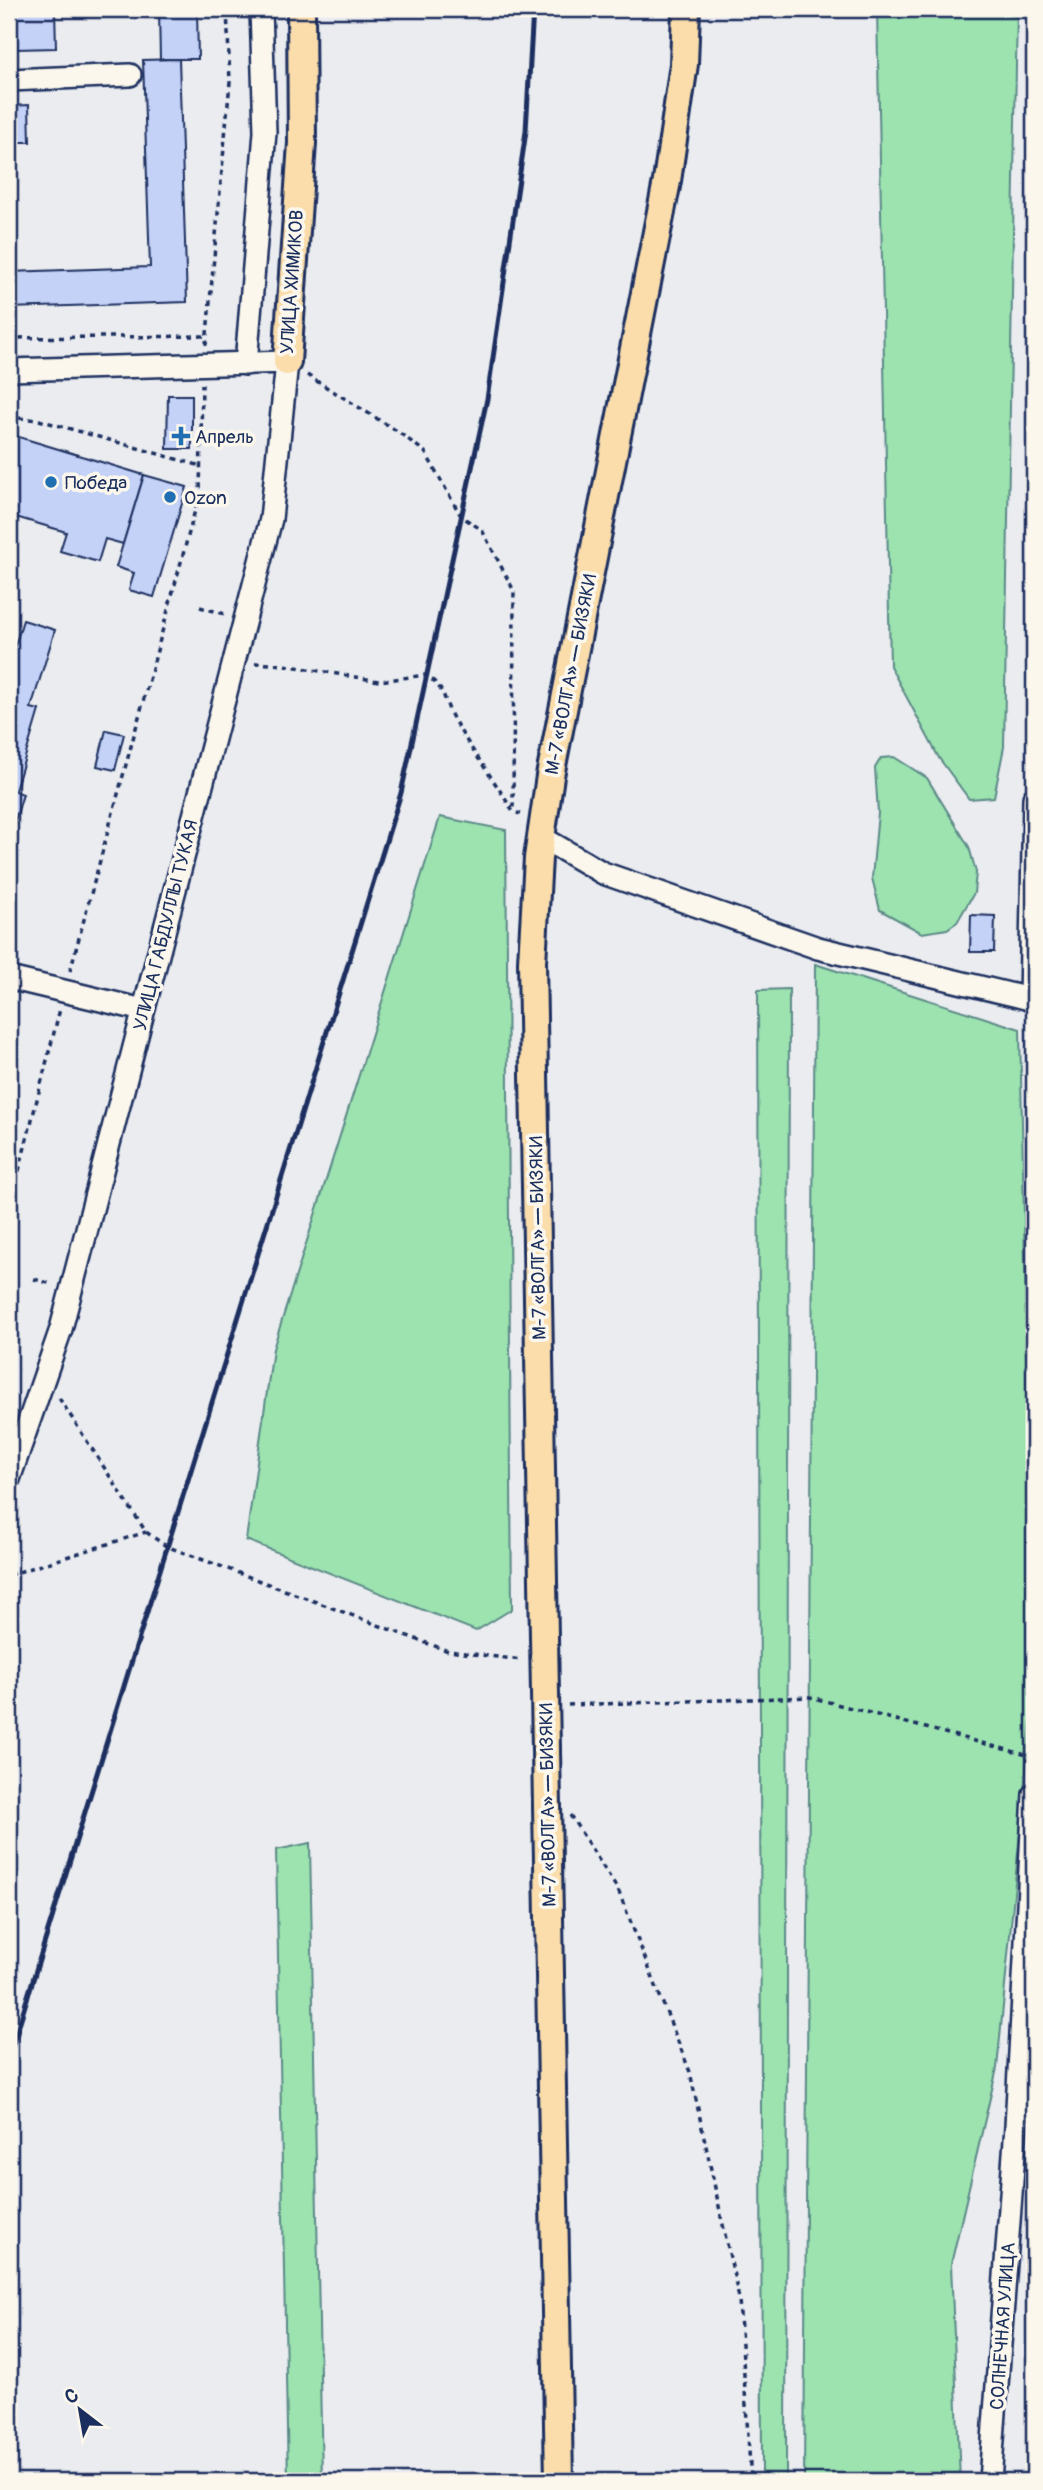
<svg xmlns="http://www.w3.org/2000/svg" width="1043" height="2490" font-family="Pangolin,sans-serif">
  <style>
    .green { fill: #9ce3b0; stroke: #5c8987; stroke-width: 2 }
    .building { fill: #c4d2f8; stroke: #1b2f5e; stroke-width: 2 }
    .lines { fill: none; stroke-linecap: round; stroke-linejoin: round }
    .minor-casing { stroke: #1b2f5e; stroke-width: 26 }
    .major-casing { stroke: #1b2f5e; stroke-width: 32 }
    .path { stroke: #1b2f5e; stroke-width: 3.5; stroke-dasharray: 5 5; stroke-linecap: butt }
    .minor { stroke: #fbf7ec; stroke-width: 21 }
    .major { stroke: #faddab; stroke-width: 26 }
    .rail { stroke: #1b2f5e; stroke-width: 5 }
    .poi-dot { fill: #1f6fb2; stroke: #fbf7ec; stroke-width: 2.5 }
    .labels { text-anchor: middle; stroke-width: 7; stroke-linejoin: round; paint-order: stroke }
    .street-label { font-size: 19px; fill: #1b2f5e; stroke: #fbf7ec }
    .poi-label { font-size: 19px; fill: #1b2f5e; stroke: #fbf7ec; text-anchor: start }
  </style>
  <rect width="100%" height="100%" fill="#eaecf0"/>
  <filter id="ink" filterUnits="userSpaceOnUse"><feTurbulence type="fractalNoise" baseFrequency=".0143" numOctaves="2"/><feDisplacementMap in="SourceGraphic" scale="14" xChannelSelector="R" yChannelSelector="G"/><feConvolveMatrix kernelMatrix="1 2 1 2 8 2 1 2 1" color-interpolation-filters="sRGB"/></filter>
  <g filter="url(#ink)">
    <g class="green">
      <polygon points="877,9 1017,9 1004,747 994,797 969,799 939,758 890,666"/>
      <polygon points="894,757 927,778 969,847 976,872 974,893 957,922 947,929 922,933 880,910 872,878 878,813 875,768 881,758"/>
      <polygon points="440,817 506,830 512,1609 476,1631 246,1540 273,1349"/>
      <polygon points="815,964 1020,1029 1034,1688 997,2068 951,2264 960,2481 804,2481"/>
      <polygon points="789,989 786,2481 762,2481 758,990"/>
      <polygon points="310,1843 322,2481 288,2481 276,1850"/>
    </g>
    <g class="building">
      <polygon points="14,9 55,9 56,48 16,49"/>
      <polygon points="159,9 197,9 198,59 160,59"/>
      <polygon points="179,59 187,302 9,308 9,272 150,267 143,60"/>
      <polygon points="29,105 30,142 9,142 9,106"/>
      <polygon points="168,395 192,395 192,449 167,449"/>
      <polygon points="9,434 144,475 123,544 105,539 98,562 60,551 66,532 9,515"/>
      <polygon points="144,475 187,487 154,597 129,590 134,573 116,567"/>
      <polygon points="23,620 55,630 31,708 39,710 15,791 23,794 9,841 9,665"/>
      <polygon points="106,730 124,734 115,770 97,766"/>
      <polygon points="971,915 995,916 994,952 970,952"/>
    </g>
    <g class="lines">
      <defs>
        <g id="minor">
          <polyline points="9,80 130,75"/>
          <polyline points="246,364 265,132 261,9"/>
          <polyline points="9,370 287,362 271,519 61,1329 9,1479"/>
          <polyline points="541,837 603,873 818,948 1034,1000"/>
          <polyline points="9,978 143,1010"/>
          <polyline points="1030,1000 1034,798"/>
          <polyline points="990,2481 1016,2126 1034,1794"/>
        </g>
        <g id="major">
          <polyline points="287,362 302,143 301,9"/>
          <polyline points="559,2481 532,962 538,858 550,776 667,181 684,64 686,9"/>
        </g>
      </defs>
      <use href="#minor" class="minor-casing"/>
      <use href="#major" class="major-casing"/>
      <g class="path">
        <polyline points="9,338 206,336"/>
        <polyline points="206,345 230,82 227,9"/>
        <polyline points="307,375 397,431 425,452 461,516 482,530 514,591 513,812"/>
        <polyline points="9,417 39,420 201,466"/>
        <polyline points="200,607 225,614"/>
        <path d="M255,663L284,665L379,681L426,675C448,691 442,699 454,720C472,752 495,780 513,812L521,814"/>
        <polyline points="70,971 200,492 202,384"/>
        <polyline points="9,1210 60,1009"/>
        <polyline points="34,1279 52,1284"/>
        <polyline points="59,1398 146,1532 166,1546 448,1651 522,1660"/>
        <polyline points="9,1575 146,1532"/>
        <polyline points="568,1705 810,1697 1034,1757"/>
        <polyline points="570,1815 618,1890 690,2072 739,2299 751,2481"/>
      </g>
      <use href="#minor" class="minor"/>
      <use href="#major" class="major"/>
      <polyline class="rail" points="9,2057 401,793 487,399 526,131 533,9"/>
    </g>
  </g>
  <g class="poi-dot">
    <path d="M177.5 425.5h7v7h7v7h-7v7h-7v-7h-7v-7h7z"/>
    <circle cx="51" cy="482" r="7"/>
    <circle cx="170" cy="497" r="7"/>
  </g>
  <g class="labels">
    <g class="street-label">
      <text transform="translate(291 282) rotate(-86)" y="7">УЛИЦА ХИМИКОВ</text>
      <text transform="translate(570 674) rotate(-79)" y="7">М-7 «ВОЛГА» — БИЗЯКИ</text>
      <text transform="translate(165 925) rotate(-76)" y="7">УЛИЦА ГАБДУЛЛЫ ТУКАЯ</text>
      <text transform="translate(537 1238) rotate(-91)" y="7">М-7 «ВОЛГА» — БИЗЯКИ</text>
      <text transform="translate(547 1805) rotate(-91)" y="7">М-7 «ВОЛГА» — БИЗЯКИ</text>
      <text transform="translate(1002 2326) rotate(-86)" y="7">СОЛНЕЧНАЯ УЛИЦА</text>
    </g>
    <g class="poi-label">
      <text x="195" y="443">Апрель</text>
      <text x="65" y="489">Победа</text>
      <text x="184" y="504">Ozon</text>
    </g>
  </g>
  <rect width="1043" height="2490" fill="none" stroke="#fbf7ec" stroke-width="35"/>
  <rect x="18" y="18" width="1008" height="2455" fill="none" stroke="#1b2f5e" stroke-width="2.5" filter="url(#ink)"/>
  <g transform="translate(80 2410) rotate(329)" stroke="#fbf7ec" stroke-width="5" paint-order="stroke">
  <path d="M0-5L12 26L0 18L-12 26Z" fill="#1b2f5e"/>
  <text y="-10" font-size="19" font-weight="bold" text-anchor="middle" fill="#1b2f5e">С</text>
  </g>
</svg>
